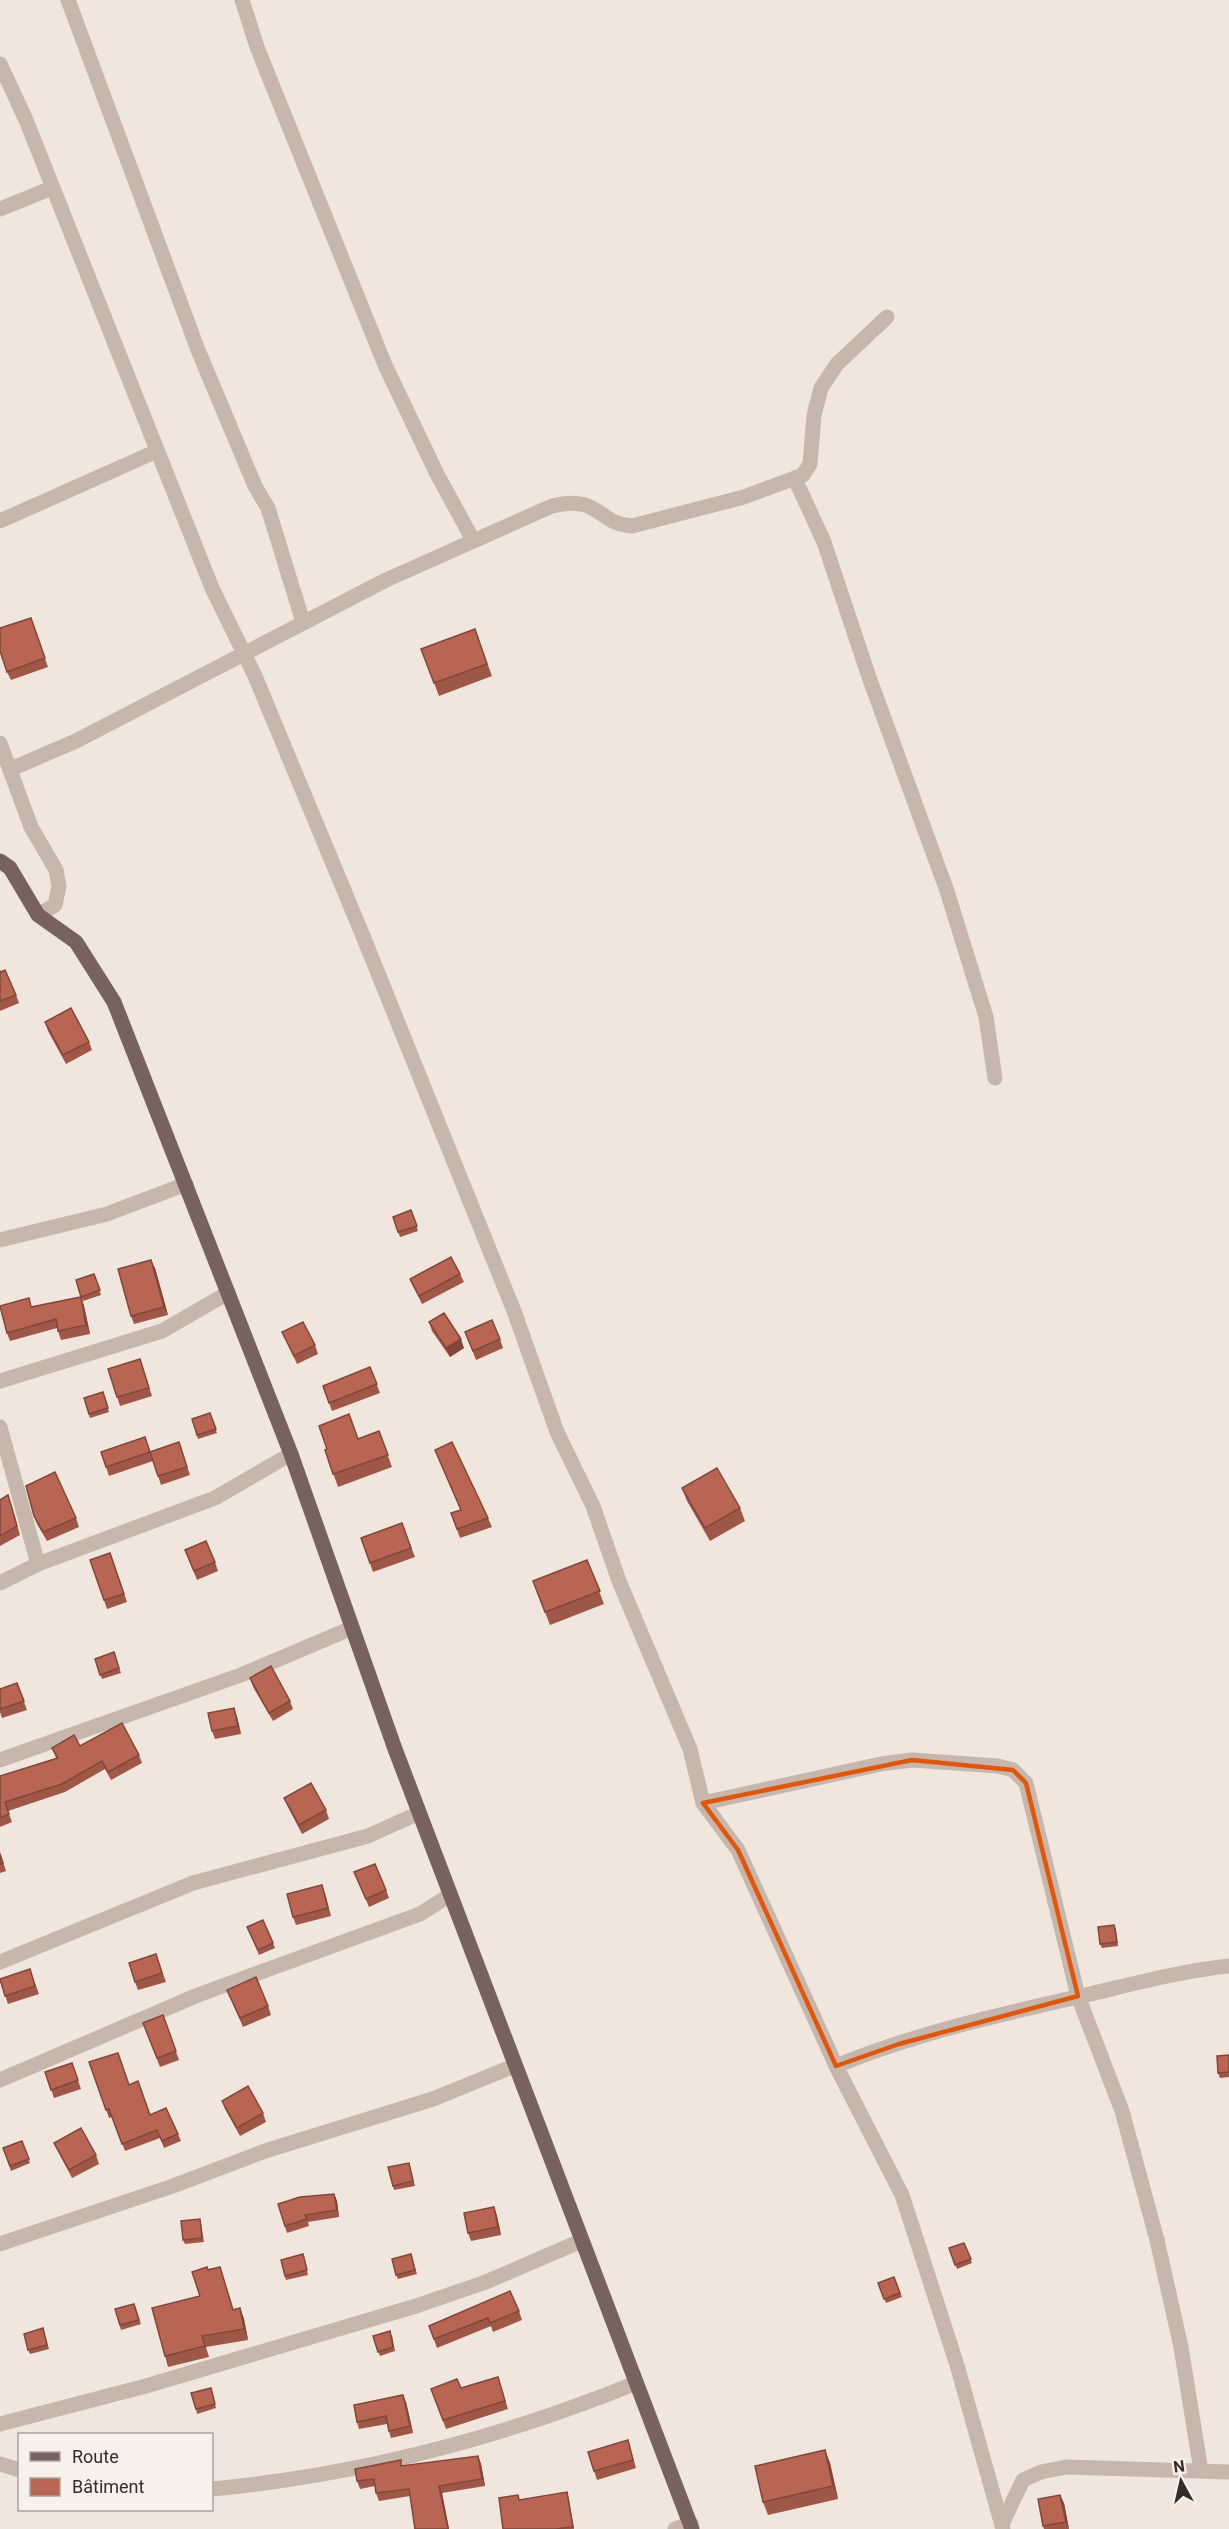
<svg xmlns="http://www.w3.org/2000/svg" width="1229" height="2529" font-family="Roboto,sans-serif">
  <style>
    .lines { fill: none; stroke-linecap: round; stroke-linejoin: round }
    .minor { stroke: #c7b6ab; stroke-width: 15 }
    .major { stroke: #75635c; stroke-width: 15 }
    .wall { fill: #9f5747 }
    .shaded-wall { fill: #82473a }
    .building { fill: #b96553; stroke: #82473a; stroke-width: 1.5 }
    .marked { fill: none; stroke: #df570e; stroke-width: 4.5; stroke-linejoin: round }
  </style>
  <rect width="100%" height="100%" fill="#f0e6de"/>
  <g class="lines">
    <g class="minor">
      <polyline points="68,0 198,350 255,486 268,508 303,622"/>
      <polyline points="242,0 257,47 385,365 437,474 473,540"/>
      <polyline points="0,64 26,120 212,588 255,676 363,936 514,1311 557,1432 593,1506 619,1581 690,1749 703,1803 738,1850 836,2066 902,2195 957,2365 1003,2529"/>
      <polyline points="0,209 52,188"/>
      <polyline points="795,479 824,542 869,677 947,891 986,1017 995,1078"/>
      <polyline points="0,521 157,451"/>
      <polyline points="0,743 31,827 56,870 59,886 55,905 38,915"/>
      <path d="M11,769L76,741L386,580L552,506C600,494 597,524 632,526L744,497L803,475L810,464L814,415L821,388L837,364L887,317"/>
      <polyline points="0,1240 107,1214 186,1184"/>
      <polyline points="0,1381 162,1331 228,1293"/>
      <polyline points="0,1427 38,1564"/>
      <polyline points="0,1583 38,1564 215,1498 291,1454"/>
      <polyline points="0,1760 241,1675 352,1628"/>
      <polyline points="703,1803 881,1764 912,1760 998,1766 1013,1770 1026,1783 1078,1996 1122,2111 1157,2240 1181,2347 1201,2471"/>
      <polyline points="0,1962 193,1883 368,1836 419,1813"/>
      <path d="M836,2066C916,2033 1002,2014 1086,1995C1133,1984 1181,1971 1229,1966"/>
      <polyline points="0,2080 198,1995 420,1914 450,1895"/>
      <polyline points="0,2244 173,2186 265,2151 433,2099 514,2066"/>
      <polyline points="0,2424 146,2386 416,2306 486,2282 581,2241"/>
      <polyline points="0,2464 20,2470"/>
      <path d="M212,2489C357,2475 501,2438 636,2383"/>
      <polyline points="1002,2524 1023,2480 1041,2472 1066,2467 1229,2472"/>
      <polyline points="675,2529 691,2523"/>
    </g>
    <polyline class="major" points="0,861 10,868 38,915 76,942 114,1002 291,1454 395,1749 692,2529"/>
  </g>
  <g class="wall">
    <polygon points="31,618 48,667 11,680 7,672"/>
    <polygon points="475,629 492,676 439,696 421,649"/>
    <polygon points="0,971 16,995 19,1003 0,1011"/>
    <polygon points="45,1022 89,1042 92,1050 66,1064 48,1031"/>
    <polygon points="411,1210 418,1231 400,1237 393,1217"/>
    <polygon points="155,1268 168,1315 134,1324 131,1316"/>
    <polygon points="94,1274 101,1295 83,1301 76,1280"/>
    <polygon points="460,1274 464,1282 422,1304 414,1288 410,1279"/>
    <polygon points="81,1297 84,1306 90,1334 61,1340 57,1328 10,1341 7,1333 32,1307"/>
    <polygon points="429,1322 464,1348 450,1357 432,1331"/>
    <polygon points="282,1332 315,1345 318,1354 297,1364"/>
    <polygon points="465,1332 500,1339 503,1348 476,1360"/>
    <polygon points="370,1367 380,1393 332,1411 323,1386"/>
    <polygon points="143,1368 152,1396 120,1406 108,1369"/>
    <polygon points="103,1392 109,1412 90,1418 84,1398"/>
    <polygon points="210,1413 217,1433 198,1439 192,1419"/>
    <polygon points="379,1431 392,1467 338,1487 325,1450"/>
    <polygon points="179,1442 190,1475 161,1485 153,1461 109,1476 101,1452 150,1452"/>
    <polygon points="435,1450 488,1518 492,1527 460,1538 451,1513 461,1510"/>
    <polygon points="682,1488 740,1508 745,1521 710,1541 687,1501"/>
    <polygon points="0,1500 11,1503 20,1535 0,1546"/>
    <polygon points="34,1516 76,1518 79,1527 47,1541 37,1524"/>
    <polygon points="402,1523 415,1557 373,1572 361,1538"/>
    <polygon points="185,1550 215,1562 218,1571 197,1580"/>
    <polygon points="110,1553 127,1602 107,1609 90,1560"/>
    <polygon points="587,1560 604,1604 550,1625 533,1581"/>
    <polygon points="114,1652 121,1673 102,1679 95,1659"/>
    <polygon points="250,1678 290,1701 293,1709 273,1721 253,1687"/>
    <polygon points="17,1683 27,1710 2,1718 0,1712 0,1689"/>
    <polygon points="234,1708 237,1717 241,1734 215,1739 212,1731"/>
    <polygon points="80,1746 139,1755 142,1763 111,1780 105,1769 65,1792 8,1811 12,1822 0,1827 0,1776 56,1758 52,1748"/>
    <polygon points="284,1798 326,1810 329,1819 302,1834 288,1807"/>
    <polygon points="0,1852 6,1871 0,1873"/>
    <polygon points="354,1872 386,1890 389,1898 369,1907"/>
    <polygon points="325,1893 331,1916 296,1925 293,1917"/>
    <polygon points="1114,1925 1116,1929 1118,1946 1102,1948 1100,1944"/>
    <polygon points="247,1927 273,1943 275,1948 259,1955"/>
    <polygon points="156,1954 166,1982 138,1990 135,1982"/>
    <polygon points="30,1969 39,1994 8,2004 0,1981"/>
    <polygon points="227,1990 268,2006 271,2015 243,2027"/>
    <polygon points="163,2015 179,2060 160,2067 143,2023"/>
    <polygon points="1229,2055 1229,2077 1220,2078 1218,2073"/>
    <polygon points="89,2062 129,2085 150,2115 178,2134 181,2141 164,2148 160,2138 125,2151 112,2117 109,2118"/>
    <polygon points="72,2063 81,2089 54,2098 45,2072"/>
    <polygon points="222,2101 263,2113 266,2122 240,2136 225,2109"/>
    <polygon points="22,2141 30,2163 11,2171 3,2148"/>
    <polygon points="54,2143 96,2155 99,2164 72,2178 58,2151"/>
    <polygon points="409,2163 415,2186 394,2190 393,2186"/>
    <polygon points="334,2194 337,2201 339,2217 308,2222 309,2226 287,2233 278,2204"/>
    <polygon points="494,2207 497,2216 501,2235 471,2241 468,2233"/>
    <polygon points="200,2219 201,2223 204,2242 185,2244 183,2240"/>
    <polygon points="964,2243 972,2263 957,2269 949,2248"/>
    <polygon points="411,2254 417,2274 398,2279 396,2275"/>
    <polygon points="304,2259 308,2275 286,2280 285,2276"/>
    <polygon points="220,2267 233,2309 240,2308 244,2319 248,2340 206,2347 209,2357 168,2367 165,2356 200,2296 208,2269"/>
    <polygon points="894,2277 902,2297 886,2303 878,2283"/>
    <polygon points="134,2304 141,2324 121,2330 115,2309"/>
    <polygon points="519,2311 522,2320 493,2332 491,2326 437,2348 429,2326"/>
    <polygon points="43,2328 49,2349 30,2354 28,2350"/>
    <polygon points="392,2335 395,2351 380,2356 373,2336"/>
    <polygon points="498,2377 508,2409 446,2429 431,2389 461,2388"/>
    <polygon points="212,2392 216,2408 197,2414 196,2409"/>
    <polygon points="406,2402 413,2433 391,2438 387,2424 359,2429 357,2422"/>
    <polygon points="628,2440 636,2468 597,2480 594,2471"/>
    <polygon points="825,2450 830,2463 838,2499 768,2515 763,2502"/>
    <polygon points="478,2456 481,2464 485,2486 442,2493 449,2529 414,2529 415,2529 410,2496 379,2501 376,2493 375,2486 360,2489 357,2481 403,2466"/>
    <polygon points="567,2492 569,2500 574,2529 503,2529"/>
    <polygon points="1064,2503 1069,2529 1044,2529 1043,2526"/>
  </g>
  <g class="shaded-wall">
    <polygon points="151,1260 155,1268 168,1315 164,1307"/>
    <polygon points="81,1297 84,1306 90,1334 86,1325"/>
    <polygon points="461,1339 464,1348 450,1357 446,1348"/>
    <polygon points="234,1708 237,1717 241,1734 238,1726"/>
    <polygon points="334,2194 337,2201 339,2217 337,2210"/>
    <polygon points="494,2207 497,2216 501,2235 498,2227"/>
    <polygon points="240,2308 244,2319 248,2340 244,2329"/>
    <polygon points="403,2395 406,2402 413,2433 410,2426"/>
    <polygon points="825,2450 830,2463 838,2499 833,2486"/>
    <polygon points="478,2456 481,2464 485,2486 482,2479"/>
    <polygon points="439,2486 442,2493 449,2529 448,2529"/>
    <polygon points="1060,2495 1064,2503 1069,2529 1066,2522"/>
  </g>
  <g class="building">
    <polygon points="31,618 45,658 7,672 0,651 0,628"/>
    <polygon points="475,629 487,664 434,683 421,649"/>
    <polygon points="5,970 16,995 0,1001 0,971 1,972"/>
    <polygon points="71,1008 89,1042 63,1055 45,1022"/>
    <polygon points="411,1210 417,1226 398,1232 393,1217"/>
    <polygon points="451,1257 460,1274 419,1296 410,1279"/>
    <polygon points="151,1260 164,1307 131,1316 118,1269"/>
    <polygon points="94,1274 100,1290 81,1297 76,1280"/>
    <polygon points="81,1297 86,1325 58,1331 56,1319 7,1333 0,1306 29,1298 31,1307"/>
    <polygon points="444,1313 461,1339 446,1348 429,1322"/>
    <polygon points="492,1320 500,1339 473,1351 465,1332"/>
    <polygon points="303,1322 315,1345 294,1356 282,1332"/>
    <polygon points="140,1359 149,1388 117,1397 108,1369"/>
    <polygon points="370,1367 377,1384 329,1403 323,1386"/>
    <polygon points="103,1392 108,1408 89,1414 84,1398"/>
    <polygon points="210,1413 216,1429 197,1435 192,1419"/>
    <polygon points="349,1414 358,1439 379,1431 388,1455 333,1474 325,1450 327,1449 319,1426"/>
    <polygon points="145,1437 150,1452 106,1467 101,1452"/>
    <polygon points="179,1442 187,1467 158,1476 150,1452"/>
    <polygon points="452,1442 488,1518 457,1529 451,1513 461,1510 435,1450"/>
    <polygon points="717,1468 740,1508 705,1528 682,1488"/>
    <polygon points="55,1472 76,1518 43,1532 34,1516 26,1486"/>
    <polygon points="8,1495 17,1526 0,1536 0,1500"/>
    <polygon points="402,1523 411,1548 370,1563 361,1538"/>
    <polygon points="206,1541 215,1562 194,1571 185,1550"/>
    <polygon points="110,1553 124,1594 104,1600 90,1560"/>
    <polygon points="587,1560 600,1591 545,1612 533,1581"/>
    <polygon points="114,1652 119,1668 100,1675 95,1659"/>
    <polygon points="271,1666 290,1701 269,1713 250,1678"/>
    <polygon points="17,1683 24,1701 0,1709 0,1689"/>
    <polygon points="234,1708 238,1726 212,1731 208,1713"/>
    <polygon points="122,1723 139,1755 108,1772 102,1761 62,1784 5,1802 9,1814 0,1818 0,1776 58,1758 52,1748 74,1735 80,1746"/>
    <polygon points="311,1783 326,1810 299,1825 284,1798"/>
    <polygon points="0,1854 3,1863 0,1864"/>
    <polygon points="375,1864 386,1890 366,1899 354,1872"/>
    <polygon points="322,1885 328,1908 293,1917 287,1894"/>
    <polygon points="263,1920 273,1943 258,1950 247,1927"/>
    <polygon points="1114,1925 1117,1942 1100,1944 1098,1927"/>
    <polygon points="156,1954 162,1973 135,1982 129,1963"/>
    <polygon points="30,1969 35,1986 5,1996 0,1979"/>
    <polygon points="256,1977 268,2006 240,2018 227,1990"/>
    <polygon points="163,2015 176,2051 157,2058 143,2023"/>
    <polygon points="118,2053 129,2085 138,2081 150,2115 166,2108 178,2134 162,2141 157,2130 122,2144 109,2109 106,2110 89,2062"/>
    <polygon points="1229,2055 1229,2072 1218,2073 1217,2056"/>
    <polygon points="72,2063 78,2080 51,2090 45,2072"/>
    <polygon points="248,2086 263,2113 237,2128 222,2101"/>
    <polygon points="81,2128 96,2155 69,2170 54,2143"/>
    <polygon points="22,2141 29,2159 10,2166 3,2148"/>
    <polygon points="409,2163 413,2181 393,2186 388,2167"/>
    <polygon points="334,2194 337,2210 305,2215 307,2219 285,2226 278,2204 300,2197"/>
    <polygon points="494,2207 498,2227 468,2233 464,2213"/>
    <polygon points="200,2219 202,2238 183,2240 181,2221"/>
    <polygon points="964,2243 971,2259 955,2265 949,2248"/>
    <polygon points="303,2254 307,2270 285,2276 281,2260"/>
    <polygon points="411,2254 415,2270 396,2275 392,2259"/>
    <polygon points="207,2267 208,2270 220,2267 233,2310 240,2308 244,2329 202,2336 205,2346 165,2356 152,2308 200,2296 192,2272"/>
    <polygon points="894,2277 900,2293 884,2299 878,2283"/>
    <polygon points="510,2291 519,2311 490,2323 488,2318 434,2339 429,2326"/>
    <polygon points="134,2304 139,2320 120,2325 115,2309"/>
    <polygon points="43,2328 47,2345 28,2350 24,2334"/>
    <polygon points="390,2331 393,2347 378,2352 373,2336"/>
    <polygon points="498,2377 505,2401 443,2420 431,2389 457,2379 461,2388"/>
    <polygon points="211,2388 215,2404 196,2409 191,2393"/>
    <polygon points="403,2395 410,2426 389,2431 386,2416 357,2422 354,2405"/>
    <polygon points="628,2440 633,2460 594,2471 588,2452"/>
    <polygon points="825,2450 833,2486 763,2502 755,2466"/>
    <polygon points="478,2456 482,2479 439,2486 448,2529 414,2529 415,2529 409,2489 376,2493 374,2479 357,2481 355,2469 401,2460 401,2466"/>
    <polygon points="567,2492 573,2527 556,2529 503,2529 499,2498 518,2495 519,2500"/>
    <polygon points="1060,2495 1066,2522 1043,2526 1038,2499"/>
  </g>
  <path class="marked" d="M912,1760L1013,1770L1026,1783L1078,1996L899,2044L836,2066L738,1850L703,1803Z"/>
  <rect x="18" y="2433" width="195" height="78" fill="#f8f0ea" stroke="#aaa29d" stroke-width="1.5"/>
  <rect x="30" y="2452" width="30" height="9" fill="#75635c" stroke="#aaa29d" stroke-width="1.5"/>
  <text x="72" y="2463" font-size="18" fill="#352c2a">Route</text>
  <rect x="30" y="2478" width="30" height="18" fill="#b96553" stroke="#aaa29d" stroke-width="1.5"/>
  <text x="72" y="2493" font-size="18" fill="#352c2a">Bâtiment</text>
  <g transform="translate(1181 2481) rotate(352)" stroke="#f8f0ea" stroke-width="4.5" paint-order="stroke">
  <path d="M0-4.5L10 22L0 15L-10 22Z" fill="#352c2a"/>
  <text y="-9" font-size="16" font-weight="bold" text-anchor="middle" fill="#352c2a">N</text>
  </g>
</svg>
